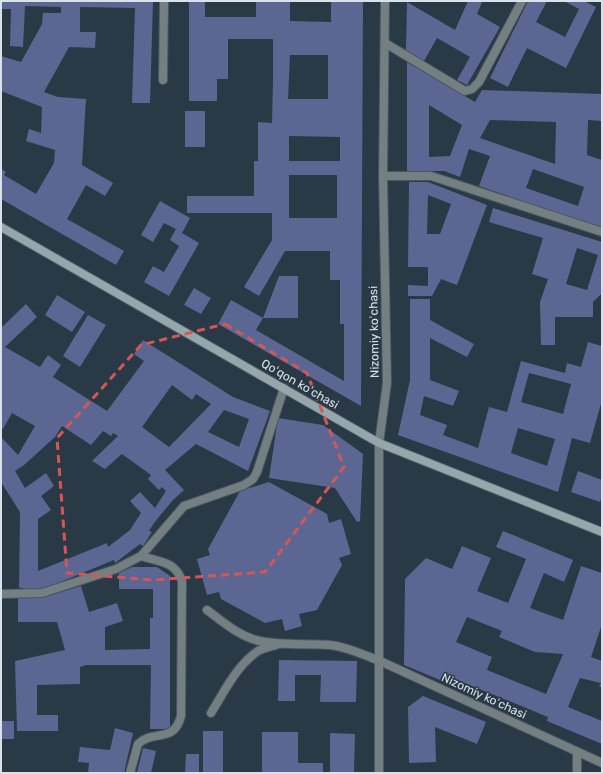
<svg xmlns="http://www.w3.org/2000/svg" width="603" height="774" font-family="Rubik,sans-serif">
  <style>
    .building { fill: #5b6792; fill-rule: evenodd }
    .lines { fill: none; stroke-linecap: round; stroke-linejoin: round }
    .lane-casing { stroke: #485763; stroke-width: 10 }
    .street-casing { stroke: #485763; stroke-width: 10 }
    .secondary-casing { stroke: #485763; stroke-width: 10 }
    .lane { stroke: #747f82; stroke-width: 8 }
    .street { stroke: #747f82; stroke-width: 8 }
    .secondary { stroke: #96a7ac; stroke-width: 8 }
    .marked { fill: none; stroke: #d65658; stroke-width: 3; stroke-dasharray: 8 5; stroke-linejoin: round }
    .labels { text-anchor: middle; stroke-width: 3; stroke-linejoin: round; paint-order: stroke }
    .street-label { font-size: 12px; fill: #d8e2ea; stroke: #293945 }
  </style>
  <rect width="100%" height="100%" fill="#293945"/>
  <g class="building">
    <polygon points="1,1 153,1 150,103 132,103 135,8 80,7 80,32 96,32 95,48 69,47 44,92 58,97 86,99 82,165 113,183 105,196 86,185 67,219 124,251 116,265 1,199 1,169 6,172 4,175 36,194 54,163 55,150 26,141 29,129 41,133 42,107 1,91 1,56 21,62 42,24 43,13 61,13 61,7 25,6 23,47 10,46 11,9 1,9"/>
    <path d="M189,1H205V17H256V1H290V21L331,22V1H363L361,406L218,324L231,300L263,318L256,330L344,381V324H340V280H330V251H285L259,296L244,287L272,240V213H187V196H254V161H258V122L272,123L273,79V39H228V79H217V101H189ZM290,55H328V99H288ZM289,136L340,137V161H289ZM289,175H337V218H289Z"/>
    <polygon points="468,1 482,2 477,14 500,27 467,85 457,80 470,57 437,38 424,61 406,50 407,2 455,30"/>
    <polygon points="528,1 547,1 536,22 565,37 579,9 564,1 584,1 596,7 566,68 527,48 508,87 490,78"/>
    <path d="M407,62L475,102L482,90L602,94V121L588,120L587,155L602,160V229L479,186L490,156L469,149L460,177L444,171H407ZM429,105L462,125L450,156L429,157ZM490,120L556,122L555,164L480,138ZM533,169L584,187L578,206L526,188Z"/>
    <rect x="185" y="111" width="20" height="36"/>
    <path d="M409,182H428L487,205L457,285L441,279L432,296H408V285L428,286V267H408ZM428,195L451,204L440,234H427Z"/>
    <polygon points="160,201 190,218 182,233 199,243 169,296 144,282 153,266 164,272 179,246 170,240 176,229 164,223 153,242 141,235"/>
    <path d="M493,208L602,242V293L593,302V317H555V345H541L540,302L548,279L532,274L543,238L489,222ZM577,248L598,255L587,290L566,284Z"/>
    <polygon points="279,276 298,276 298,318 263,318"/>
    <polygon points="194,288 211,298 201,314 184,305"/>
    <polygon points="57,295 85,312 72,332 45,315"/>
    <path d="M410,299H430V320L474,344L467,357L430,338V380L459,391L453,406L424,396L420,415L447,425L443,435L478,448L489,407L507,412L521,361L565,373L567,363L581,367L588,342L602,346V400L590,443L572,438L558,492L398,435L410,380ZM529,373L571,384L563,414L521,402ZM518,428L555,439L547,466L511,453Z"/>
    <path d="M26,304L37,317L5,347L40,367L48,355L61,365L53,377L107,411L144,361L134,354L143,340L233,397L270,411L248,471L196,444L165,470L184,490L173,500L154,523L149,531L152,532L143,546L140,544L115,563L114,560L41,590L30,591L19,587L20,512L1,482V437L18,455L35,426L12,413L3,429L1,428V328ZM172,385L192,400L196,394L211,404L169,447L142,427ZM224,410L249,419L239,447L208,432ZM62,426L91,445L103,431L111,436L113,433L118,436L92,461L105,469L122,454L151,475L148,479L159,490L162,487L166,491L155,508L140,492L130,501L141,513L130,530L108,547L107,543L38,571V519L51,510L41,496L54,486L46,473L25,488L15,471L24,465L55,437Z"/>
    <polygon points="88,315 106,325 80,367 63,356"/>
    <polygon points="278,418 323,425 363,454 360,521 357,522 335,488 269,478"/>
    <polygon points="578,471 602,480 602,496 600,502 571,492"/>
    <polygon points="269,482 327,514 329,523 341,519 351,554 339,558 342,565 317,610 299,614 302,626 285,631 282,619 265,623 221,599 219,592 207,595 197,559 210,555 208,549 240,491"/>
    <path d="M503,531L573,560L564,582L544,573L530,608L563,620L581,566L602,573V624L591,657L602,661V688L599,686L601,683L580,678L568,707L602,721V744L547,721L548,717L443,674L440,680L404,665L405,579L426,558L452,569L462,546L491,558L477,591L508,603L526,559L496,547ZM467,617L502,631L499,637L535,652L563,654L546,694L487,670L492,657L456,642Z"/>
    <polygon points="132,567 157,567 170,576 170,729 150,729 151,665 86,665 80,667 80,684 37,685 37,715 58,715 58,731 17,731 15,661 65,650 57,622 18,622 18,596 48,596 81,586 89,612 117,603 123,621 105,627 105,650 150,649 150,618 153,618 153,589 119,589 119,573"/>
    <polygon points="279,660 357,661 356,702 320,702 321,675 295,675 295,701 278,701"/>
    <polygon points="423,696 486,722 477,744 435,727 436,762 409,763 408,707"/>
    <rect x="1" y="721" width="13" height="18"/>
    <polygon points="115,728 133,733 124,773 88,773 89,763 78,762 80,747 110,750"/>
    <rect x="203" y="731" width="20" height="42"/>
    <polygon points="262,732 298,732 298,763 323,763 323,773 262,773"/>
    <polygon points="330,733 355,734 354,773 330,773"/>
    <polygon points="143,748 156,751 151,773 137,773"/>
    <polygon points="186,754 199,754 199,773 185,773"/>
  </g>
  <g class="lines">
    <defs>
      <g id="lane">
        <path d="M207,610C223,622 240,637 260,641C283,646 307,643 330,645C348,647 364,655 380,661"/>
        <path d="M211,713C224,692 237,665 258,651C263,648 270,647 276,645"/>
      </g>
      <g id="street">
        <polyline points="385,43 465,91 472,89 479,82 522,1"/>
        <polyline points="163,80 164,1"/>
        <polyline points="383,176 431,176 602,232"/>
        <polyline points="1,594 42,593 116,569 141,556 184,506 244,485 253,479 257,472 284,388"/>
        <polyline points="380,661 602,763"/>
        <path d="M130,773L138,744C153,729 174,744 181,716L182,581C175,561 160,562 141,556"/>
        <polyline points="379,773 379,443 387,383 383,176 385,1"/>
        <polyline points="577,773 577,753"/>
      </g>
      <polyline id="secondary" points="1,227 379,443 602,532"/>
    </defs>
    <use href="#lane" class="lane-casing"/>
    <use href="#street" class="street-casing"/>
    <use href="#secondary" class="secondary-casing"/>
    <use href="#lane" class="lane"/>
    <use href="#street" class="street"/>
    <use href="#secondary" class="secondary"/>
  </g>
  <path class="marked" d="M225,324L307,373L344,467L265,572L153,580L67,573L57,438L141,345Z"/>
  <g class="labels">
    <g class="street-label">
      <text transform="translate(374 332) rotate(-91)" y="4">Nizomiy koʻchasi</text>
      <text transform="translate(300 384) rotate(30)" y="4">Qoʻqon koʻchasi</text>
      <text transform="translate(484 696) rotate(25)" y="4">Nizomiy koʻchasi</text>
    </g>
  </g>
  <rect width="603" height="774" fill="none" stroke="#d8e2ea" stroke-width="4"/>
</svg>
